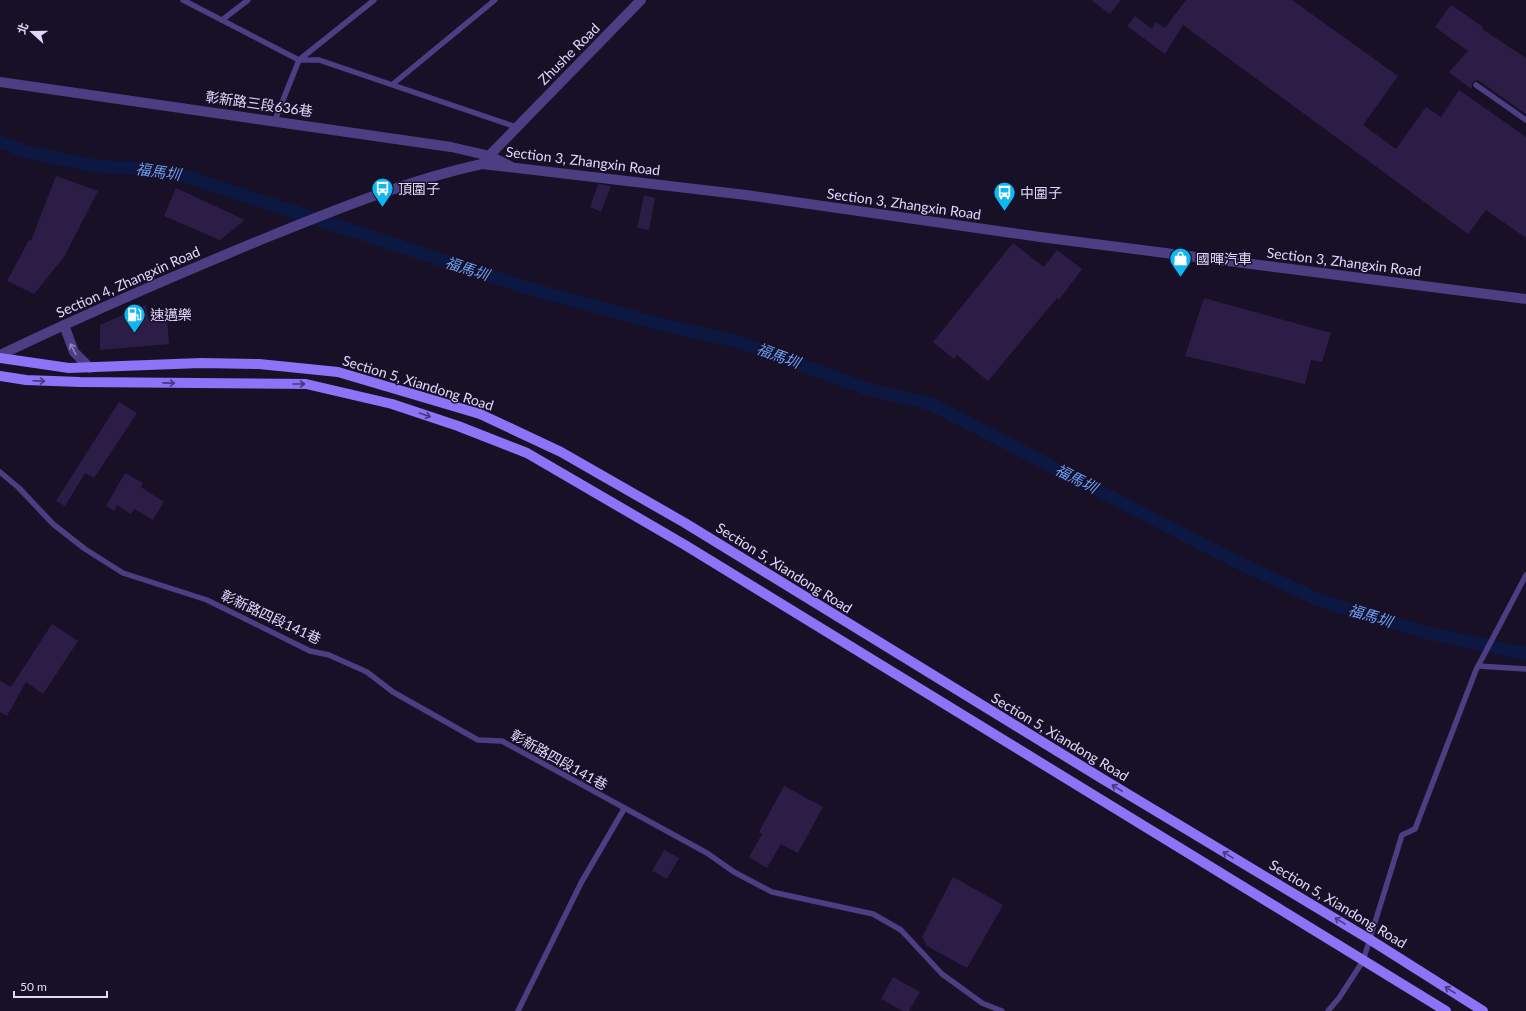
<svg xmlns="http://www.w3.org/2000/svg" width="1526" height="1011" font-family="Lato,'Noto Sans TC',sans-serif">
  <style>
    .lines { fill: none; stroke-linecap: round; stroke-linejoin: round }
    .canal { stroke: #0d1842; stroke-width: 13 }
    .building { fill: #2c1d46 }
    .service { stroke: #4c3e82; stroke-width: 5.5 }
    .minor { stroke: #4c3e82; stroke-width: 10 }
    .tertiary { stroke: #4c3e82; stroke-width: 10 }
    .secondary { stroke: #8c73f8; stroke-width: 10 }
    .oneway { stroke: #8f83b9 }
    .oneway2 { stroke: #46387a }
    .labels { text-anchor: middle; stroke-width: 3; stroke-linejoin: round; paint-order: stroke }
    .street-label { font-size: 14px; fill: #e1d7fd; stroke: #171026 }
    .poi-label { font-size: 14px; fill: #e1d7fd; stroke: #171026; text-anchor: start }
    .water-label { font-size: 15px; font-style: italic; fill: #6a9ff8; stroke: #171026 }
  </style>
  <rect width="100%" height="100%" fill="#171026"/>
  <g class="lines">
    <polyline class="canal" points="0,142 28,152 94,166 149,169 188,177 524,287 667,326 736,341 867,389 931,404 1233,560 1321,601 1428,633 1526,654"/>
  </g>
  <g class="building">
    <polygon points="1091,0 1121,0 1110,14"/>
    <polygon points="1186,0 1292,0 1398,76 1363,125 1396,149 1426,107 1441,117 1459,90 1526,137 1526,238 1486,210 1468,234 1183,25 1165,54 1127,26 1135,16 1152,29 1156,22 1165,28"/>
    <polygon points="1451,5 1483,27 1482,29 1526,58 1526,114 1478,80 1473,82 1471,89 1449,72 1468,51 1435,27"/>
    <polygon points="56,176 98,191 64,257 34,294 7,281 29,240 31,241"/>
    <polygon points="598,184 611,186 601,212 590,207"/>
    <polygon points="176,188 245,220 220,240 164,216"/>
    <polygon points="644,195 655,198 649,230 637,228"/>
    <polygon points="1013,243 1044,267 1057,250 1082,269 1059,300 1057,298 988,381 957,355 954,359 933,342"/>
    <polygon points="1204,298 1331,333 1322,362 1311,360 1305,384 1185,356"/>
    <polygon points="146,305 148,319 167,317 169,344 100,350 100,325"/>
    <polygon points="119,402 137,413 94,478 85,473 65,506 56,501"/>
    <polygon points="125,473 143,483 141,487 164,502 153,520 134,509 131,514 117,505 114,511 106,506"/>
    <polygon points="52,624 78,641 43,694 26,682 7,716 0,712 0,681 11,687"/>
    <polygon points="784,786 823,807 798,853 781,844 767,868 749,857 762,834 759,832"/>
    <polygon points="664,850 679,858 667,879 652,871"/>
    <polygon points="953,877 1003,905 967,968 927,946 922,937"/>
    <polygon points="893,977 920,992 909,1011 903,1011 881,999"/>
  </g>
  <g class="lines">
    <g class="service">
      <polyline points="183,0 299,60 319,60 516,127"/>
      <polyline points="222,20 248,0"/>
      <polyline points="393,84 495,0"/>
      <polyline points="1476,85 1526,120"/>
      <polyline points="275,120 299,60 374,0"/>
      <polyline points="0,472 19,488 53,524 85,549 123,573 207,600 310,651 329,655 367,672 393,692 478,740 502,741 707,853 734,872 772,892 873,914 901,930 942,974 982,1003 1002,1011"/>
      <polyline points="1478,666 1526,669"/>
      <polyline points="518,1011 581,883 624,809"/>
      <polyline points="1328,1011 1339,998 1363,961 1402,835 1415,829 1476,670 1526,575"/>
    </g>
    <g class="minor">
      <polyline points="0,82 451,147 490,156 510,166"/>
      <polyline points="486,159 641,0"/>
      <polyline points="64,325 74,352 90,368"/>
    </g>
    <path class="tertiary" d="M0,355C88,313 178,274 268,237C337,209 409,180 482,164L746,195L1040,237L1526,299"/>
    <g class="secondary">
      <polyline points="0,358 69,368 201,363 259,364 338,372 480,414 561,452 685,523 1101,778 1369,939 1483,1011"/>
      <polyline points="0,376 26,380 80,382 306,384 392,404 458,426 527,453 685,545 1446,1011"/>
    </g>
  </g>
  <defs><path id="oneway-shaft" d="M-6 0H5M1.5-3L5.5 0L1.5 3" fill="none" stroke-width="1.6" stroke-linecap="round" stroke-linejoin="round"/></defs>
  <use class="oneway" href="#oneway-shaft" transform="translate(73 349) rotate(-117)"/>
  <g class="oneway2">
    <use href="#oneway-shaft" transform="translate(39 381) rotate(2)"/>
    <use href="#oneway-shaft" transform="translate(169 383) rotate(1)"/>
    <use href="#oneway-shaft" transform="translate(299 384)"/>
    <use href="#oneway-shaft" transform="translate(425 415) rotate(19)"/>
    <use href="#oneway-shaft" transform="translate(1117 788) rotate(-149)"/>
    <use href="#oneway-shaft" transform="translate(1228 855) rotate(-149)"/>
    <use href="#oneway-shaft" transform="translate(1340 921) rotate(-149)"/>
    <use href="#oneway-shaft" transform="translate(1450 990) rotate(-148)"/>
  </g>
  <defs>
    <symbol id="bus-pin" viewBox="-11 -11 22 30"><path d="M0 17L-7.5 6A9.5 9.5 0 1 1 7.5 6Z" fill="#0db7f3" stroke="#171026"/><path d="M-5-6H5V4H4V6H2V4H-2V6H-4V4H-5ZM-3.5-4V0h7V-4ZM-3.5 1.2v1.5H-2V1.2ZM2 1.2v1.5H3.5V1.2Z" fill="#fff"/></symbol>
    <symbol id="shop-pin" viewBox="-11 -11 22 30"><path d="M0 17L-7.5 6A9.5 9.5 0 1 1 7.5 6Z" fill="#0db7f3" stroke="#171026"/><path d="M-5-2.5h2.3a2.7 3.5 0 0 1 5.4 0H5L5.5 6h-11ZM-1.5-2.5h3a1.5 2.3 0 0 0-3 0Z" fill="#fff"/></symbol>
    <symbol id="fuel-pin" viewBox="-11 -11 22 30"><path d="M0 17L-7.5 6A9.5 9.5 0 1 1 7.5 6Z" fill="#0db7f3" stroke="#171026"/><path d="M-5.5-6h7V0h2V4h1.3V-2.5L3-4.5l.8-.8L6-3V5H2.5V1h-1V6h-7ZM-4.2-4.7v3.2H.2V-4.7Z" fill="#fff"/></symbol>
  </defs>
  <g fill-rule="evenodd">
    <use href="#bus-pin" x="370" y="176" width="25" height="34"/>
    <use href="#bus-pin" x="992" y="180" width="25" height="34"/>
    <use href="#shop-pin" x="1168" y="246" width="25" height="34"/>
    <use href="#fuel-pin" x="122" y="302" width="25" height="34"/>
  </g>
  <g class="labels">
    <g class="street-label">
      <text transform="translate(569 54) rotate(-45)" y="5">Zhushe Road</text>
      <text transform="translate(259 104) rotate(8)" y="5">彰新路三段636巷</text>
      <text transform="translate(583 161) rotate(7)" y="5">Section 3, Zhangxin Road</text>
      <text transform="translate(904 204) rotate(8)" y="5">Section 3, Zhangxin Road</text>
      <text transform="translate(1344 262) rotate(7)" y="5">Section 3, Zhangxin Road</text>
      <text transform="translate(128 282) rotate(-24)" y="5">Section 4, Zhangxin Road</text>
      <text transform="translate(418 383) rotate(17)" y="5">Section 5, Xiandong Road</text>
      <text transform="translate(784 568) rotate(32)" y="5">Section 5, Xiandong Road</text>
      <text transform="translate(271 617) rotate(25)" y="5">彰新路四段141巷</text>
      <text transform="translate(1060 737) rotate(31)" y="5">Section 5, Xiandong Road</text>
      <text transform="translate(559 760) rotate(29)" y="5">彰新路四段141巷</text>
      <text transform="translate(1338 904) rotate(31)" y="5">Section 5, Xiandong Road</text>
    </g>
    <g class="poi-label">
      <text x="398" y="194">頂圍子</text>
      <text x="1020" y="198">中圍子</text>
      <text x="1196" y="264">國暉汽車</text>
      <text x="150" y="320">速邁樂</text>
    </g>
    <g class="water-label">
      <text transform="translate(158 172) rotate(8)" y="5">福馬圳</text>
      <text transform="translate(467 269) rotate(18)" y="5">福馬圳</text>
      <text transform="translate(778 356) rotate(20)" y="5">福馬圳</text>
      <text transform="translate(1076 479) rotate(27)" y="5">福馬圳</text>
      <text transform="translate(1370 616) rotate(17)" y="5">福馬圳</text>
    </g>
  </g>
  <g transform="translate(32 32) rotate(291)" stroke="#171026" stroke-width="3" paint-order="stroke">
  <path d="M0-3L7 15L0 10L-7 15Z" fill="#e1d7fd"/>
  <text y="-6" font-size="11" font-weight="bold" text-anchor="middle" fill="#e1d7fd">北</text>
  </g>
  <path d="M14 991v6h93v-6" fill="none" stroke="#e1d7fd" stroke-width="2"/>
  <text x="20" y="991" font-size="12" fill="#e1d7fd" stroke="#171026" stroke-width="3" paint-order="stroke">50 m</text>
</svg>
